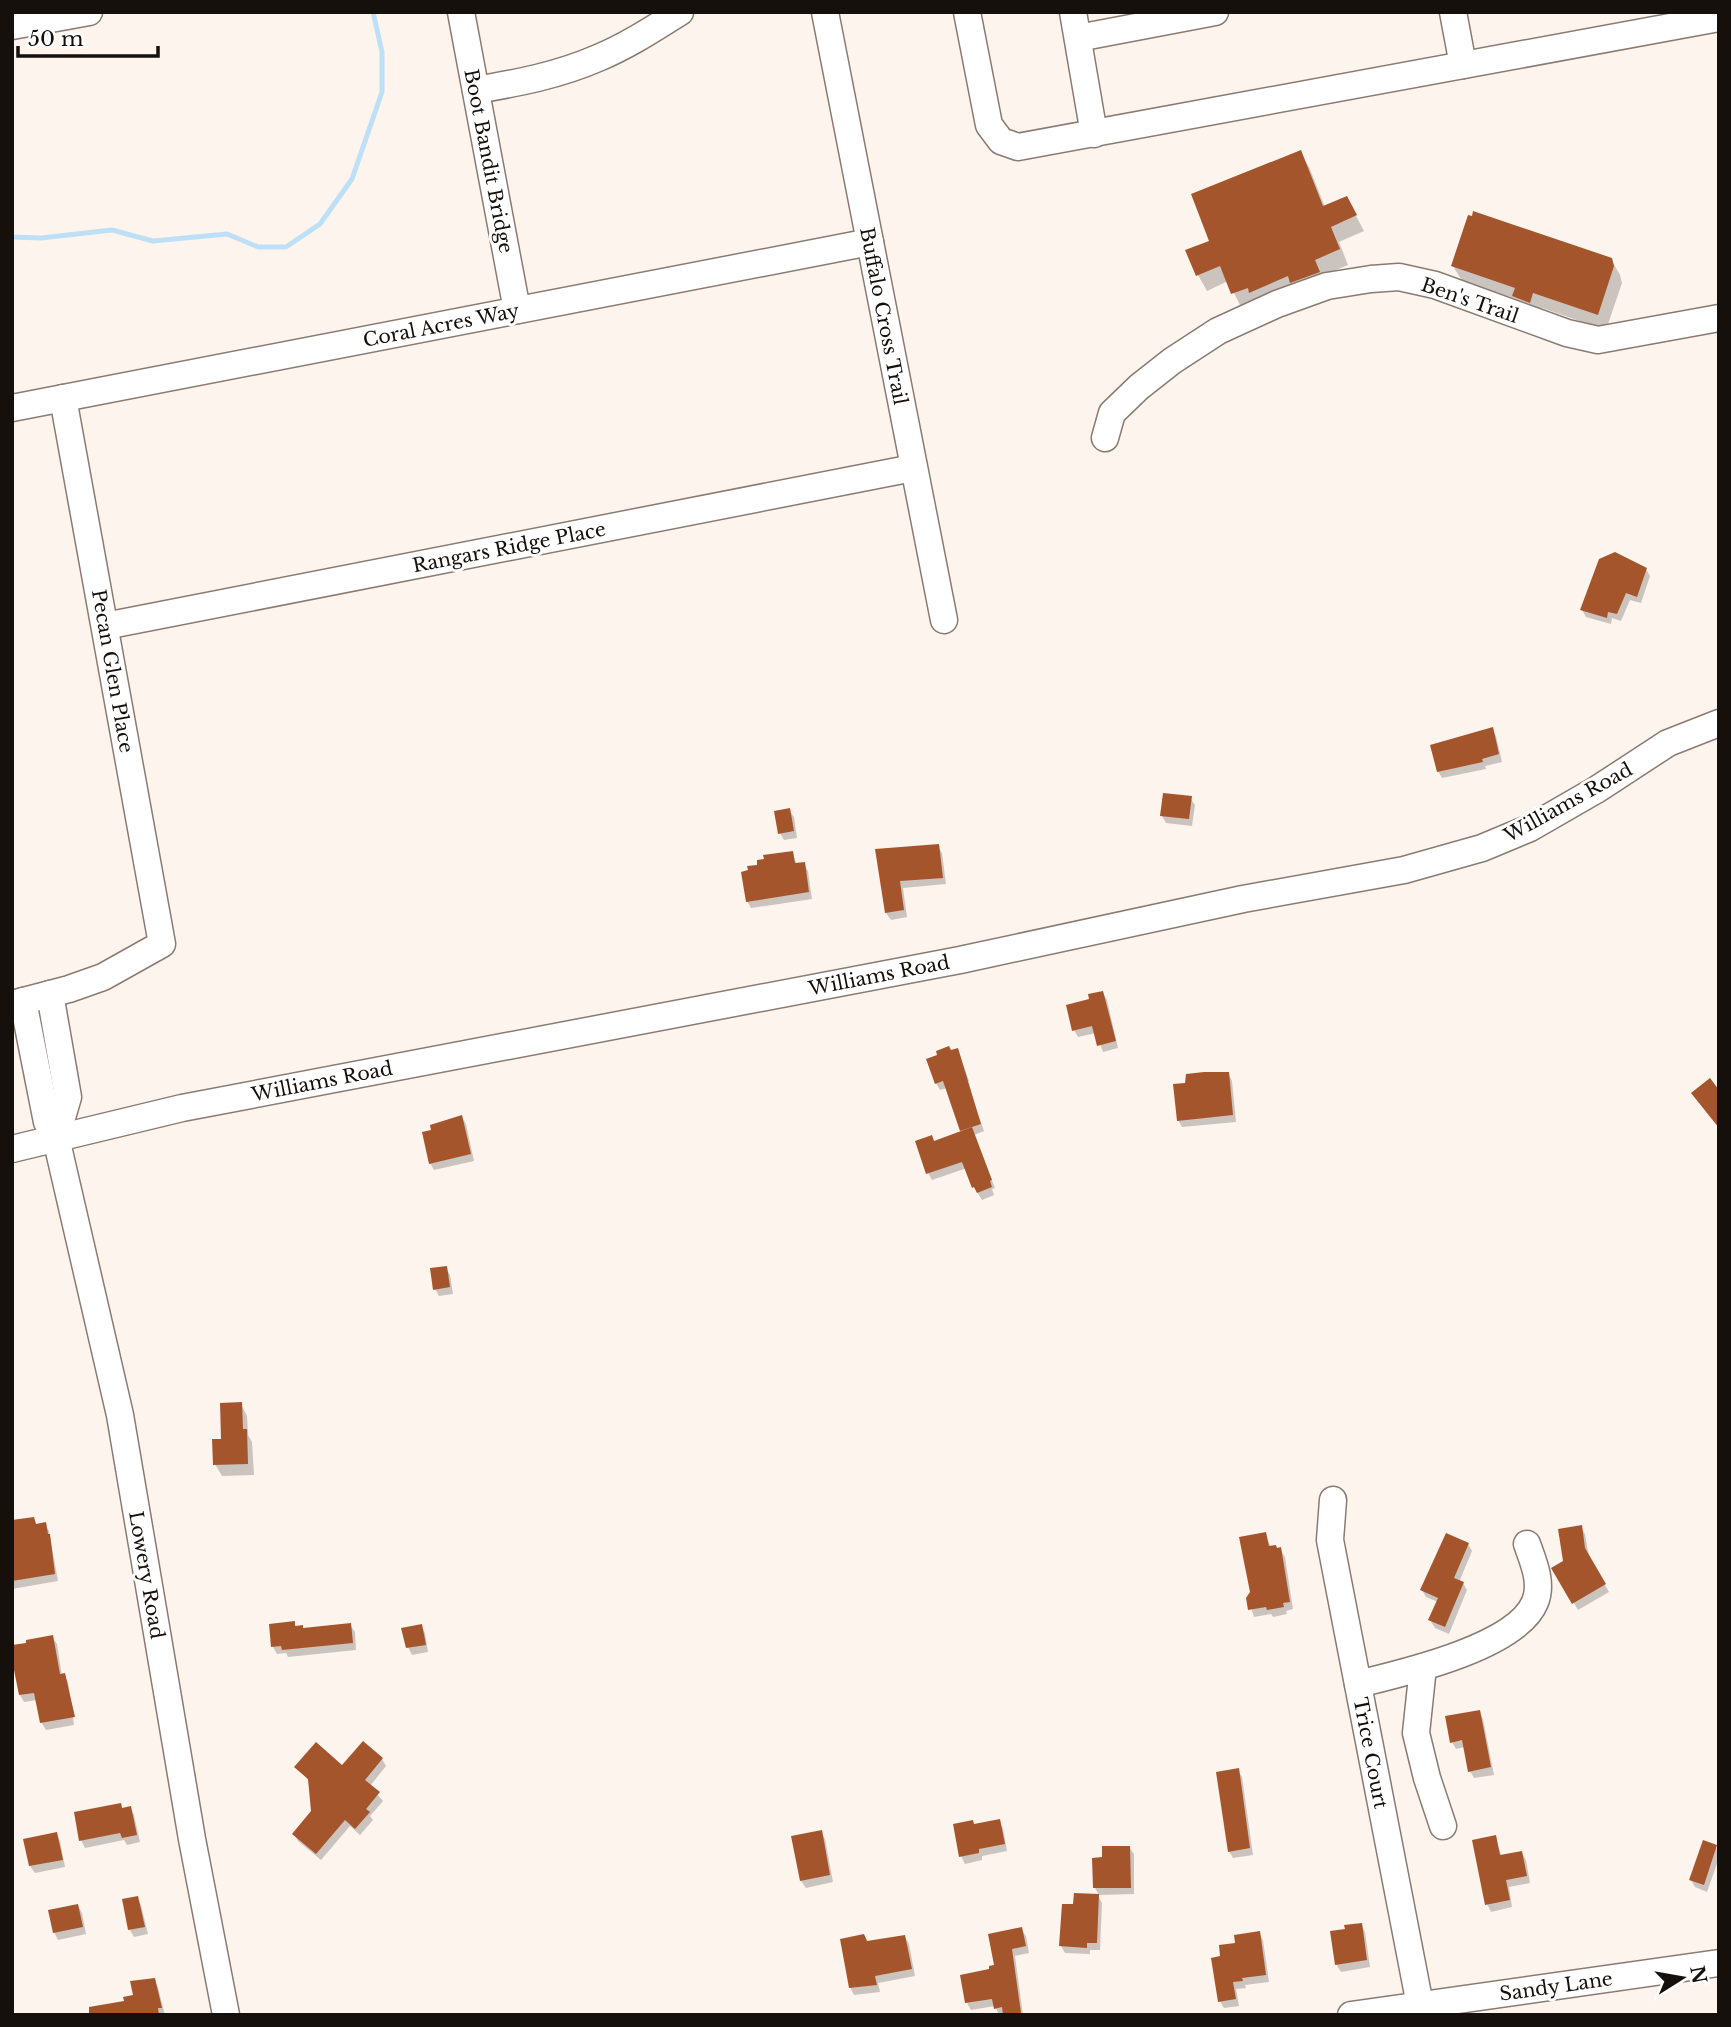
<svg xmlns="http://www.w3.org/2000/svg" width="1731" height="2027" font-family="'Libre Baskerville',serif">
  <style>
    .shadow { fill: #0003 }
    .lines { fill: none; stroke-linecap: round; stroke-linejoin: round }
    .stream { stroke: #bee0f7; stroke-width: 5 }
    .building { fill: #a5552b }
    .minor-casing { stroke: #8a7b72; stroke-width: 29 }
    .minor { stroke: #fff; stroke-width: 26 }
    .labels { text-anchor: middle; stroke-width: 6; stroke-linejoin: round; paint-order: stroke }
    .street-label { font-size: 19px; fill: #15100c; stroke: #fff }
  </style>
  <rect width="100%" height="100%" fill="#fef4ee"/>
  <g class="shadow">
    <polygon points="1300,152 1309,167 1325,207 1355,214 1364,231 1339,242 1348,265 1242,309 1228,281 1207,291 1198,275 1211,242"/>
    <polygon points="1611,259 1620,275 1622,283 1606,330 1542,308 1538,317 1523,312 1516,299 1462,281 1453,266"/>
    <polygon points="1646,569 1650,576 1641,603 1630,600 1621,621 1612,618 1611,624 1586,617 1582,610"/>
    <polygon points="1492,729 1496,736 1502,762 1485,766 1486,769 1442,778 1438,771"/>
    <polygon points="1190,798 1195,805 1192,826 1166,823 1162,816"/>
    <polygon points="789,810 794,817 797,838 784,840 780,833"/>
    <polygon points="938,846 942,853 946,884 903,888 907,917 891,920 886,913 877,850"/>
    <polygon points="792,852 797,865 804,864 808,871 812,899 751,908 747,901 759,866"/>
    <polygon points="1103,993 1107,1000 1118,1048 1103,1052 1096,1033 1078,1037 1074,1030 1091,1001"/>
    <polygon points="958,1050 969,1081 967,1082 984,1131 974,1135 995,1188 992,1189 994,1195 982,1200 974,1187 967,1168 932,1180 928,1173 934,1142 962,1132 947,1088 940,1090 936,1083 951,1052"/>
    <polygon points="1228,1073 1232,1081 1236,1122 1182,1127 1178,1120"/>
    <polygon points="462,1117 466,1124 474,1161 434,1170 430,1163 433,1131"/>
    <polygon points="446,1268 450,1275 453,1294 439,1296 435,1289"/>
    <polygon points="241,1404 247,1416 248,1435 252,1442 254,1475 222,1476 215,1464 223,1440"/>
    <polygon points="33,1519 37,1526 45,1524 49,1531 58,1581 12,1589 12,1559"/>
    <polygon points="1581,1527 1585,1534 1589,1557 1609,1592 1578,1610 1554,1569 1565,1562"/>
    <polygon points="1265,1534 1271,1548 1280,1549 1285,1557 1293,1609 1286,1611 1287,1614 1273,1617 1271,1614 1254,1617 1248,1598 1252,1593"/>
    <polygon points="1468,1544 1472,1551 1459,1582 1463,1583 1467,1590 1449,1634 1435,1628 1430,1620 1438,1602 1426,1597 1422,1590"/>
    <polygon points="294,1623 297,1628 304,1630 350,1625 355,1632 356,1650 288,1657 286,1653 277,1654 273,1647 270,1625"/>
    <polygon points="421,1626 425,1633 428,1652 412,1655 408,1647"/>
    <polygon points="52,1637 57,1644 62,1676 64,1675 68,1682 74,1725 46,1730 41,1722 37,1700 24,1702 20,1695"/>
    <polygon points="1479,1712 1483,1719 1494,1775 1474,1778 1470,1771 1465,1747 1456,1749 1452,1742"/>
    <polygon points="382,1759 386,1766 370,1786 383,1801 370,1816 373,1820 360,1835 350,1826 321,1860 298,1841 294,1834 312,1811 310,1782 297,1767 342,1768"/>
    <polygon points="1238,1770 1242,1777 1253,1855 1233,1858 1229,1851"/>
    <polygon points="120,1805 123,1810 130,1808 134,1815 140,1842 127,1845 124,1840 85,1848 81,1840"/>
    <polygon points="999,1821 1003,1828 1007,1851 982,1856 982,1860 965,1864 961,1856 975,1825"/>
    <polygon points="821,1832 825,1839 833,1882 806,1888 801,1881"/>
    <polygon points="56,1834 60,1841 65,1867 35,1873 30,1866"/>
    <polygon points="1495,1837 1502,1857 1522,1853 1526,1860 1530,1883 1509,1887 1512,1907 1491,1912 1487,1904"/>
    <polygon points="1716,1846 1719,1858 1707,1892 1695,1887 1691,1880"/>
    <polygon points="1129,1847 1134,1854 1134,1894 1099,1895 1095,1888 1104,1859"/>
    <polygon points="1098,1896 1102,1903 1100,1950 1090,1950 1090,1954 1065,1953 1061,1946 1075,1906"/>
    <polygon points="137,1898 141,1905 148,1934 134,1937 130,1930"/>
    <polygon points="78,1906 82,1913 86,1934 58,1940 54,1932"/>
    <polygon points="1361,1924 1365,1932 1370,1967 1341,1972 1336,1964"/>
    <polygon points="1021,1929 1026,1936 1029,1953 1015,1956 1023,2015 999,2015 995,2006 971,2010 967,2003"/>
    <polygon points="1259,1933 1263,1940 1269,1982 1245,1985 1246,1988 1236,1989 1239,2006 1224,2008 1220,2001 1222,1958 1237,1944"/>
    <polygon points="905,1937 909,1944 915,1976 878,1983 880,1992 854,1995 850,1987 867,1943"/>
    <polygon points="154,1980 158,1988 165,2015 119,2015"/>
  </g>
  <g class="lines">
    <polyline class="stream" points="12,237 41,238 112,230 153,241 227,234 258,247 286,247 320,224 352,179 382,92 382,52 373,12"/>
  </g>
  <g class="building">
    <polygon points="1301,150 1323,206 1347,196 1357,215 1331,227 1340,249 1315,260 1320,272 1290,283 1288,276 1249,293 1248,288 1231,294 1220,266 1196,276 1185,250 1209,241 1191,194"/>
    <polygon points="1473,211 1612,258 1614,266 1598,315 1533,293 1530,303 1512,296 1515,288 1451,266 1468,215 1472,216"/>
    <polygon points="1615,552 1647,568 1637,597 1626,593 1617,614 1608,612 1607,618 1580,610 1599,559"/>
    <polygon points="1493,727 1499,754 1482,759 1483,762 1437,772 1430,745"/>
    <polygon points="1163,793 1192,796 1189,819 1160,816"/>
    <polygon points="790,808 794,831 778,834 774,811"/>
    <polygon points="939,844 943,878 900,881 904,910 885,913 875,849"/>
    <polygon points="793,851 795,863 805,862 809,892 746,902 741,872 748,870 747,866 757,865 757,860 764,859 763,855"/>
    <polygon points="1103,991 1116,1041 1097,1046 1092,1026 1072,1031 1066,1005 1089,999 1088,994"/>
    <polygon points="949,1046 951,1050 958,1048 981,1124 960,1131 943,1081 935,1084 926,1059 937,1055 936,1051"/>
    <polygon points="1204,1072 1229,1072 1233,1115 1177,1121 1173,1084 1185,1083 1186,1074"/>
    <polygon points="1710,1078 1719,1090 1719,1128 1691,1093"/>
    <polygon points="462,1115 471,1154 429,1164 422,1132 431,1130 430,1125"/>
    <polygon points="972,1127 992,1180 990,1181 992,1187 977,1193 974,1187 972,1188 962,1162 926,1174 915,1141 932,1135 934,1141"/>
    <polygon points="447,1266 450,1287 433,1290 430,1268"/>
    <polygon points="242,1402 243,1429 247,1429 248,1464 213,1465 212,1439 221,1439 220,1403"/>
    <polygon points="34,1517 36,1524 46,1522 48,1534 50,1534 55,1574 12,1581 12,1520"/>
    <polygon points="1582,1525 1585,1548 1606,1584 1572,1604 1551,1568 1563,1561 1558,1529"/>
    <polygon points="1266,1532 1269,1546 1276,1545 1277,1548 1281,1547 1290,1602 1283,1603 1284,1607 1267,1610 1266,1607 1248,1610 1246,1598 1250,1592 1239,1537"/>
    <polygon points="1446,1533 1469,1543 1454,1578 1464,1582 1445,1627 1428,1620 1438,1598 1420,1590"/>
    <polygon points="295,1621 295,1626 303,1625 303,1628 351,1623 353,1643 282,1650 281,1646 271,1647 269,1624"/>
    <polygon points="422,1624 426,1645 406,1648 401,1628"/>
    <polygon points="53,1635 60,1674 65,1673 75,1717 40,1723 34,1693 19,1695 12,1660 12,1645 26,1643 26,1640"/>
    <polygon points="1480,1710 1491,1767 1468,1772 1462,1740 1450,1743 1445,1716"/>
    <polygon points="363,1741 383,1758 365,1780 380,1792 366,1809 370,1812 355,1829 345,1820 316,1854 292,1834 311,1811 308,1779 294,1767 316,1742 342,1765"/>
    <polygon points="1239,1768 1250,1848 1228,1852 1216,1772"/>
    <polygon points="121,1803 122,1808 131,1806 137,1835 122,1838 120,1833 79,1841 74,1812"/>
    <polygon points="1000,1819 1005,1844 979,1849 979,1853 959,1857 953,1824 973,1820 974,1824"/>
    <polygon points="822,1830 830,1875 800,1881 791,1836"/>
    <polygon points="57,1832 63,1860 29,1866 23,1839"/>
    <polygon points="1496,1835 1500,1855 1522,1851 1527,1876 1506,1880 1510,1900 1485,1905 1472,1840"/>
    <polygon points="1703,1840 1717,1845 1704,1885 1689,1880"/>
    <polygon points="1102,1846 1130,1846 1131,1888 1093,1888 1092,1858 1102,1857"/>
    <polygon points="1074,1893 1099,1894 1097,1943 1087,1943 1087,1948 1059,1946 1062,1904 1073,1904"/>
    <polygon points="138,1896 145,1927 128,1930 122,1899"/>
    <polygon points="78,1904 83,1927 53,1933 48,1910"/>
    <polygon points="1362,1923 1367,1960 1335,1965 1330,1931 1345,1929 1344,1925"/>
    <polygon points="1022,1927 1026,1946 1012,1949 1021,2013 1003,2015 1002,2007 994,2009 992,1999 965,2003 960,1975 989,1969 989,1966 994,1965 988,1934"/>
    <polygon points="1260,1931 1266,1975 1242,1978 1243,1981 1233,1982 1236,1999 1218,2002 1211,1958 1220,1956 1219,1945 1235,1943 1234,1935"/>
    <polygon points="864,1934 867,1941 905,1935 912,1969 875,1976 877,1985 849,1988 840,1939"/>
    <polygon points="155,1978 162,2008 158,2008 159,2015 89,2015 89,2007 124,2001 123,1997 133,1995 130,1981"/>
  </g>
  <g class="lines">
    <defs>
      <g id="minor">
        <polyline points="461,12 517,310"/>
        <polyline points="825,12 944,620"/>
        <polyline points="967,12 989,125 1001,141 1018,147 1719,18"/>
        <polyline points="1073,12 1094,134"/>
        <polyline points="1453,12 1463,65"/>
        <polyline points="12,26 89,12"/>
        <polyline points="1078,38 1215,12"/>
        <path d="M476,90C518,83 559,75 598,58C627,46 653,29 680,12"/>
        <polyline points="12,408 870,242"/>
        <polyline points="1105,438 1112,413 1139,387 1172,361 1218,331 1277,304 1327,286 1371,279 1399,277 1435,285 1567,333 1598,340 1719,318"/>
        <polyline points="105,626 913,468"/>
        <polyline points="50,994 68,1097 56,1138"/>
        <polyline points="23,1001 47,1122 56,1138 120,1415 192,1839 226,2015"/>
        <polyline points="12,1004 69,989 103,977 162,944 63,398"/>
        <polyline points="12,1149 182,1108 960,960 1243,899 1404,870 1482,848 1530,828 1596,790 1668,743 1719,723"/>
        <polyline points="1333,1500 1330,1540 1420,2005"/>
        <polyline points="1423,1667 1416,1733 1427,1778 1443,1826"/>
        <path d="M1358,1684C1403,1673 1517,1647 1535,1602C1543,1583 1533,1561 1527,1544"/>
        <polyline points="1351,2015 1719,1963"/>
      </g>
    </defs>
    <use href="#minor" class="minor-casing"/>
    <use href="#minor" class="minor"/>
  </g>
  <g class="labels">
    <g class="street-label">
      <text transform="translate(489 161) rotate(79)" y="7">Boot Bandit Bridge</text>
      <text transform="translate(1470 300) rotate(19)" y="7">Ben's Trail</text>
      <text transform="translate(884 316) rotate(79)" y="7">Buffalo Cross Trail</text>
      <text transform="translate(441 325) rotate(-11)" y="7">Coral Acres Way</text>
      <text transform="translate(509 547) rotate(-11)" y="7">Rangars Ridge Place</text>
      <text transform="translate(113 671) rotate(80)" y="7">Pecan Glen Place</text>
      <text transform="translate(1568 802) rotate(-29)" y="7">Williams Road</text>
      <text transform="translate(879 975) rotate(-11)" y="7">Williams Road</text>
      <text transform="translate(322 1081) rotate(-11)" y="7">Williams Road</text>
      <text transform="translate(147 1575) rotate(80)" y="7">Lowery Road</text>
      <text transform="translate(1371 1753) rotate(79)" y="7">Trice Court</text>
      <text transform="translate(1556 1986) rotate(-8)" y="7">Sandy Lane</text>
    </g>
  </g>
  <rect width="1731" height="2027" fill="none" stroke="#15100c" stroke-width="28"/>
  <g transform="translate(1682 1978) rotate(79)" stroke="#ffffff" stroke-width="5" paint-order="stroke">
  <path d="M0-5L12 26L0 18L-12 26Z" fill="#15100c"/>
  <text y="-10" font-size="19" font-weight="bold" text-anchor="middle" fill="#15100c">N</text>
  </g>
  <path d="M18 46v10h140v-10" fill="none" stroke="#15100c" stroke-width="3.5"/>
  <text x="28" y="46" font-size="21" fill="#15100c" stroke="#ffffff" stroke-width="5" paint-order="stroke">50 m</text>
</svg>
